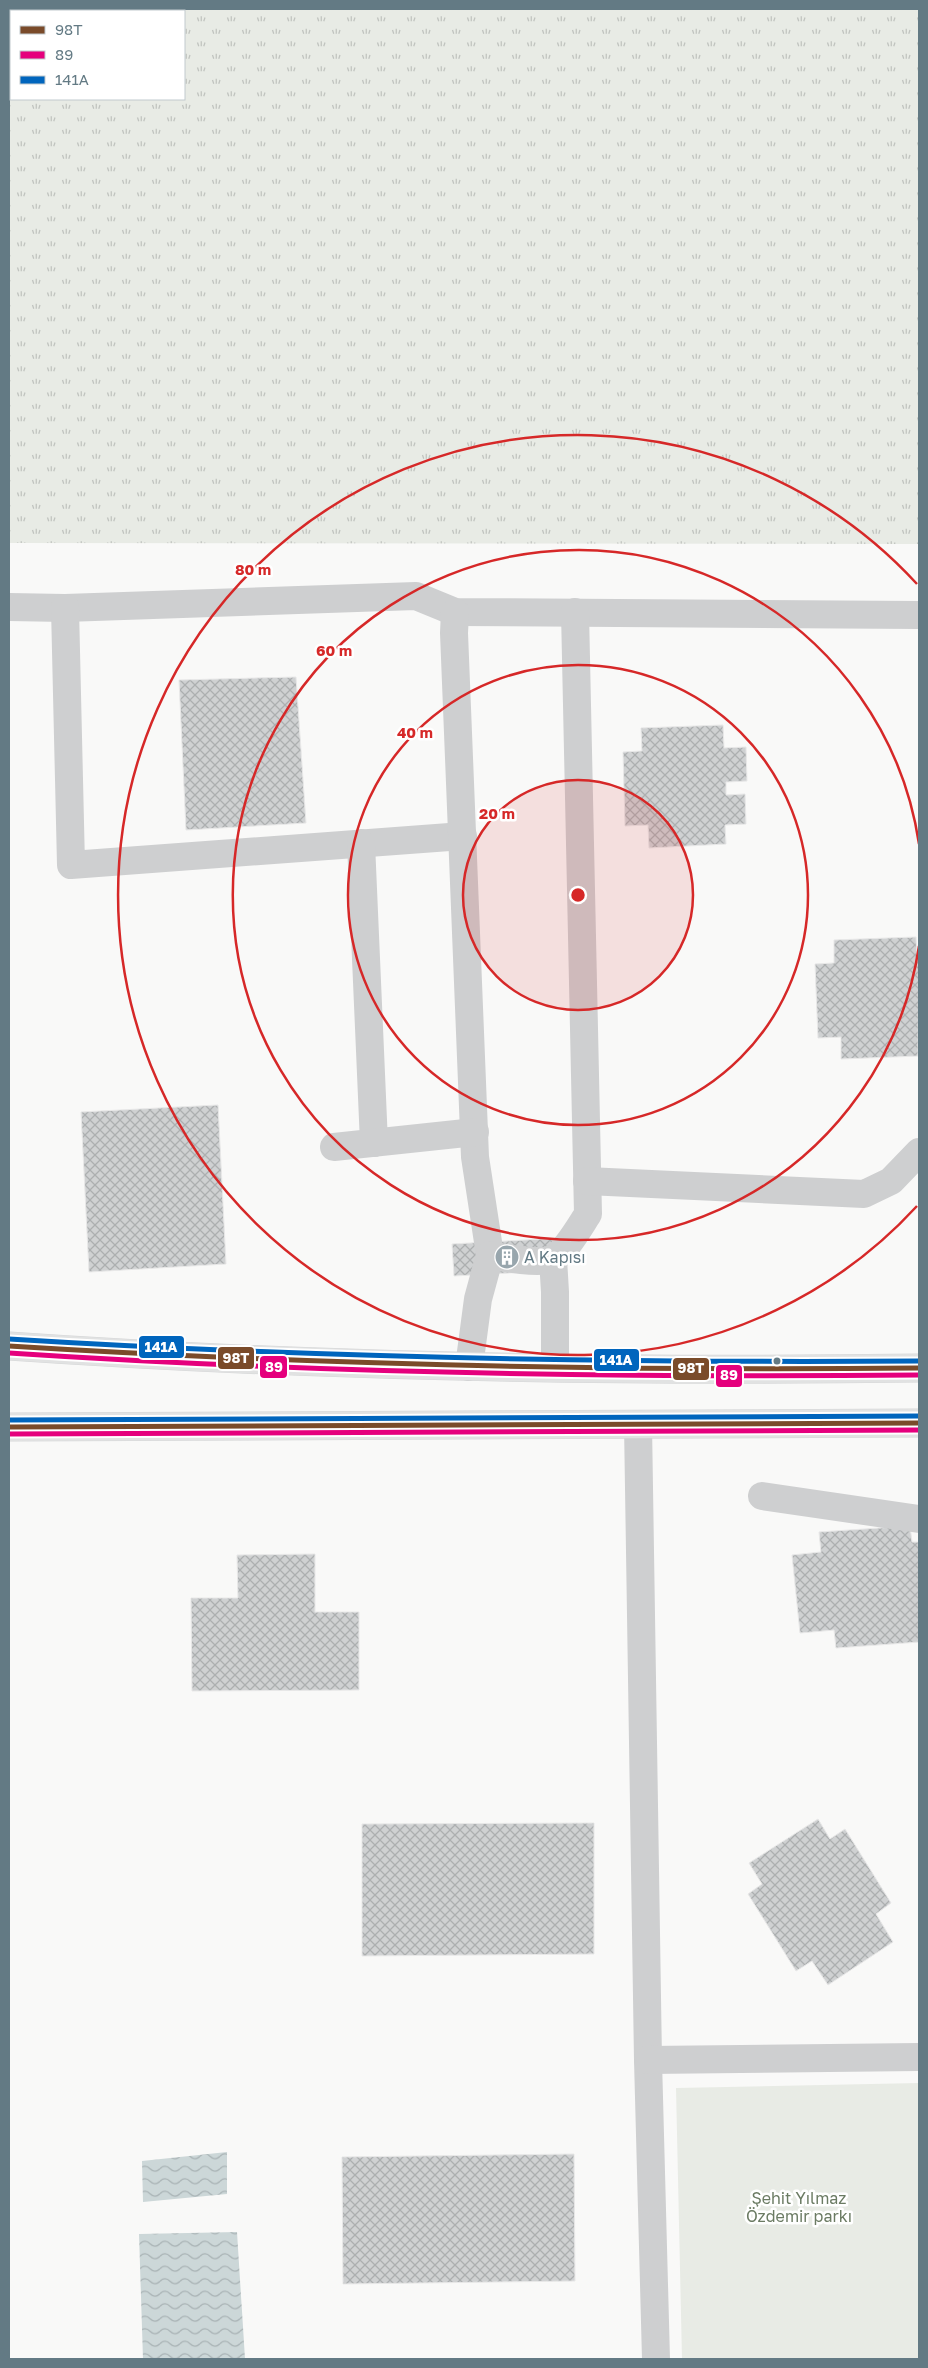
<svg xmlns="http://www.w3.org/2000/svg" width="928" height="2368" font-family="'Golos Text',sans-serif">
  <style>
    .grass { fill: url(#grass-tufts) }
    .green { fill: #e8ebe5 }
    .water { fill: url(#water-waves) }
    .building { fill: url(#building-cross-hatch); stroke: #e8e8e8 }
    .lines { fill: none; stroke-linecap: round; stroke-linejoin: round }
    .primary-casing { stroke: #d6d7d8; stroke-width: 29 }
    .street { stroke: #cecfd0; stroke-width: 28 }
    .primary { stroke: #e1e2e2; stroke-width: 28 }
    .bus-1-casing { stroke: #fff; stroke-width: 9 }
    .bus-2-casing { stroke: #fff; stroke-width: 9 }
    .bus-3-casing { stroke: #fff; stroke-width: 9 }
    .bus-1 { stroke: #7a4b2a; stroke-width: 5 }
    .bus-2 { stroke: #e5007d; stroke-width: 5 }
    .bus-3 { stroke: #0065bd; stroke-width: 5 }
    .ring { fill: none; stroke: #d62828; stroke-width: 2.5 }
    .bus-dot { fill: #637a84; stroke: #fff; stroke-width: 2 }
    .labels { text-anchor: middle; stroke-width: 5; stroke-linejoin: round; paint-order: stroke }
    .poi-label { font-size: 16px; fill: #637a84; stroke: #fff; text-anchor: start }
    .park-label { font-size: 16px; fill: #6b7b63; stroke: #fff }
    .centre { fill: #d62828; stroke: #fff; stroke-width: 2.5 }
    .ring-label { font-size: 15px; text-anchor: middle; font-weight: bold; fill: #d62828; stroke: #fff; stroke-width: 5; stroke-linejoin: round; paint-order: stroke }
    .line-badge { stroke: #fff; stroke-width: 2 }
    .badge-label { font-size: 14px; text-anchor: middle; font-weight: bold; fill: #fff }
  </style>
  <defs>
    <pattern id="grass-tufts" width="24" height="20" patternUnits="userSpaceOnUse" patternTransform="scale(1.25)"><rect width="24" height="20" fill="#e8ebe5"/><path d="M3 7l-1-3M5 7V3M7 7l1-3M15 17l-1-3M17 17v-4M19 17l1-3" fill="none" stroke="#c0c3bf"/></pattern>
    <pattern id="water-waves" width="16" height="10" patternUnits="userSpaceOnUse" patternTransform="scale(1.25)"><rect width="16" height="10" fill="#ccd7d8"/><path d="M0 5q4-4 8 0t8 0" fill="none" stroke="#a9b3b5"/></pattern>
    <pattern id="building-cross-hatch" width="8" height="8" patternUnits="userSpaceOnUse" patternTransform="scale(1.25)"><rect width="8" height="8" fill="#cfd1d2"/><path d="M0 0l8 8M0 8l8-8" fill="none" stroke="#acafb0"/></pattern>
  </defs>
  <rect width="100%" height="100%" fill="#f9f9f8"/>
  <polygon class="grass" points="24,9 919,9 919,544 9,543 9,49 11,43 11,99 184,99 184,11 23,11"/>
  <polygon class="green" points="919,2083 919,2359 682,2359 676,2088"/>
  <g class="water">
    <polygon points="227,2152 227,2194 143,2202 142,2161"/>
    <polygon points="237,2232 245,2359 143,2359 139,2234"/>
  </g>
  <g class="building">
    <polygon points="296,677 306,823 186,830 179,680"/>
    <polygon points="723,725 724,748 746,747 747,781 726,782 726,795 745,794 746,824 725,825 726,844 649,848 648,825 625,826 623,752 642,751 641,728"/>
    <polygon points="916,937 917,960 919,959 918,1056 841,1059 841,1037 818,1038 815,964 834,963 834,940"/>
    <polygon points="218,1105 226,1264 89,1272 81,1112"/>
    <polygon points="560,1238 562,1270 454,1276 452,1244"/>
    <polygon points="910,1526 912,1542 919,1542 919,1642 836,1648 834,1630 800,1633 792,1555 821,1552 819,1532"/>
    <polygon points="315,1554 315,1612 359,1612 359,1690 192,1691 191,1598 238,1598 237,1555"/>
    <polygon points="818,1819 830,1839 845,1829 891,1903 876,1914 893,1942 828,1985 812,1961 796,1971 748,1894 762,1884 749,1863"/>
    <polygon points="594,1823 594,1954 362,1956 362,1824"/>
    <polygon points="574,2154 575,2281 343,2284 342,2157"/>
  </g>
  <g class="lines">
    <defs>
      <g id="primary">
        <path d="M9,1346C312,1367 616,1372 919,1368"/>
        <polyline points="9,1427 919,1423"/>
      </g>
    </defs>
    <use href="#primary" class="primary-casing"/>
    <g class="street">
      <polyline points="9,607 65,608 416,596 455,612 919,615"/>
      <polyline points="65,608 71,865 463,836"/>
      <path d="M455,612L454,633L475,1157L490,1255C503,1258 540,1264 552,1259C565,1253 580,1226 588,1214L575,612"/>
      <polyline points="361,843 374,1143"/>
      <polyline points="334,1147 475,1132"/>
      <polyline points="587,1181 864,1194 891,1181 919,1152"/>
      <polyline points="553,1259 555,1292 555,1368"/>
      <polyline points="469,1367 478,1299 490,1255"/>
      <polyline points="638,1424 648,2060 656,2359"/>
      <polyline points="762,1496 919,1519"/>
      <polyline points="648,2060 919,2057"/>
    </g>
    <use href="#primary" class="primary"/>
    <defs>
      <g id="bus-1">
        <path d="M9,1346C312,1365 615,1371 919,1368"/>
        <polyline points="9,1427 919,1423"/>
      </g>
      <g id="bus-2">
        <path d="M9,1353C312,1373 615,1378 919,1375"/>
        <polyline points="9,1434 919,1430"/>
      </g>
      <g id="bus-3">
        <path d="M9,1339C313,1358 615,1363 919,1361"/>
        <polyline points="9,1420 919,1416"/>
      </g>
    </defs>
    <use href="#bus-1" class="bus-1-casing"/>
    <use href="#bus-2" class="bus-2-casing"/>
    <use href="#bus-3" class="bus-3-casing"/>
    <use href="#bus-1" class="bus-1"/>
    <use href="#bus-2" class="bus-2"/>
    <use href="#bus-3" class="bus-3"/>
  </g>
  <circle cx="578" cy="895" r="115" fill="#d62828" fill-opacity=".12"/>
  <g class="ring">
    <circle cx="578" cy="895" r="115"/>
    <circle cx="578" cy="895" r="230"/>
    <path d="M919 946A345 345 0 1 1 919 844"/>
    <path d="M917 1206A460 460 0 1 1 917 584"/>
  </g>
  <defs>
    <symbol id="building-disc" viewBox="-11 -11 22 22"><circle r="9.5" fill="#98a6ad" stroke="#fff"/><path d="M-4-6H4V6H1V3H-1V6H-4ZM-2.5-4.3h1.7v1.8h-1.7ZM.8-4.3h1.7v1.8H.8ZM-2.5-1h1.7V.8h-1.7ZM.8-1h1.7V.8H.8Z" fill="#fff"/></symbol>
  </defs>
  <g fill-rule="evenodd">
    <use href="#building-disc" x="493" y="1243" width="28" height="28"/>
  </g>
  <circle class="bus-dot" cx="777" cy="1361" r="4.5"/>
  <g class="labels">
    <g class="poi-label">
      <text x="524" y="1263">A Kapısı</text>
    </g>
    <g class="park-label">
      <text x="799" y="2204">Şehit Yılmaz<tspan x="799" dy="18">Özdemir parkı</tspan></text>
    </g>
  </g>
  <circle cx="578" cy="895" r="8" class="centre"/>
  <g class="ring-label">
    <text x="253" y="575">80 m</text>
    <text x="334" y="656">60 m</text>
    <text x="415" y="738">40 m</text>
    <text x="497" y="819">20 m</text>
  </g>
  <g class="line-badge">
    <rect x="138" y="1335" width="47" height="24" rx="5" fill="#0065bd"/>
    <rect x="217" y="1346" width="38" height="24" rx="5" fill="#7a4b2a"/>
    <rect x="593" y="1348" width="47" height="24" rx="5" fill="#0065bd"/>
    <rect x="259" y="1355" width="29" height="24" rx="5" fill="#e5007d"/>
    <rect x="672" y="1357" width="38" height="24" rx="5" fill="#7a4b2a"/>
    <rect x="715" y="1364" width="28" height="24" rx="5" fill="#e5007d"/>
  </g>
  <g class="badge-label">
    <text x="161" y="1352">141A</text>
    <text x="236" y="1363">98T</text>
    <text x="616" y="1365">141A</text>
    <text x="274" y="1372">89</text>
    <text x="691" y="1373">98T</text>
    <text x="729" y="1380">89</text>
  </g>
  <rect width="928" height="2368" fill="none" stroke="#637a84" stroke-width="20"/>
  <rect x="10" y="10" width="175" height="90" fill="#ffffff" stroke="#c1cace"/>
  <rect x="20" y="26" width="25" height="8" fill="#7a4b2a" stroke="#c1cace"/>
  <text x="55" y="35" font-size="15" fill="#637a84">98T</text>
  <rect x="20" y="51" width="25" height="8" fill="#e5007d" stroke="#c1cace"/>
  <text x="55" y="60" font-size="15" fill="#637a84">89</text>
  <rect x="20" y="76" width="25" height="8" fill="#0065bd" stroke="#c1cace"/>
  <text x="55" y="85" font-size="15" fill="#637a84">141A</text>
</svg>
